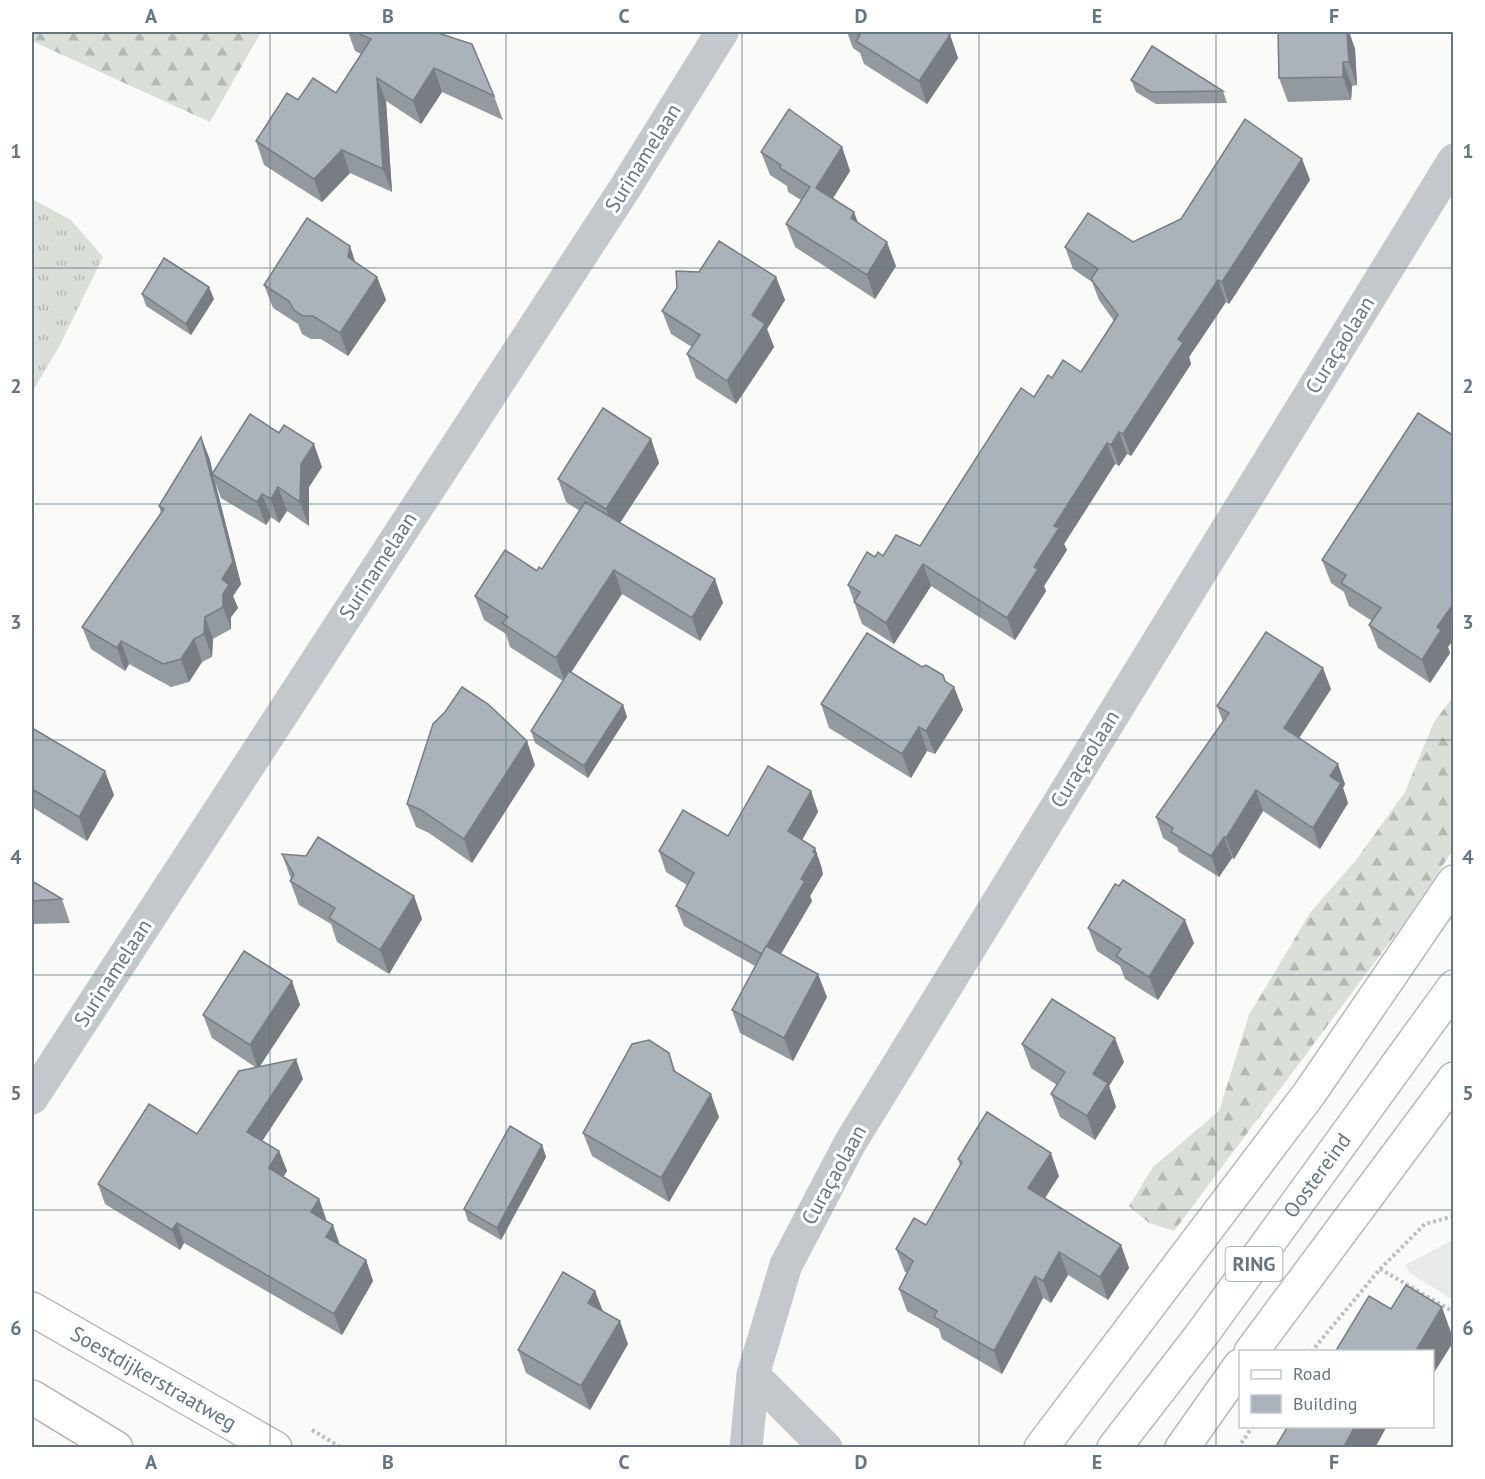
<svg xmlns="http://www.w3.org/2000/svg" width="1485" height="1479" font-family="'PT Sans',sans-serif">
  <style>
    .built { fill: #e8e9e9 }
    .grass { fill: url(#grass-tufts) }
    .forest { fill: url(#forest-firs) }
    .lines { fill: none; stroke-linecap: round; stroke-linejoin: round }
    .primary-casing { stroke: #b5babe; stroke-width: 36 }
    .path { stroke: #bbbfc2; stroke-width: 4; stroke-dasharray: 3 3; stroke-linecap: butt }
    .street { stroke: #c3c8cc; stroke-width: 33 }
    .primary { stroke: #fff; stroke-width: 33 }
    .wall { fill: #929a9f }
    .shaded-wall { fill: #777d82 }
    .building { fill: #aab3b9; stroke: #777d82; stroke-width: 1.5 }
    .grid { fill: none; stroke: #657683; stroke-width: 1.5; stroke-opacity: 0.55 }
    .labels { text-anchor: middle; stroke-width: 6; stroke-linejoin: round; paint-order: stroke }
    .shield { fill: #fff; stroke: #939fa8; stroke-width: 1.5 }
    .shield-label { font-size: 20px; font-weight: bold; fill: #657683 }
    .street-label { font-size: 21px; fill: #657683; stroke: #fff }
    .neatline { fill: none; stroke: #657683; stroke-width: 2 }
    .grid-label { font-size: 20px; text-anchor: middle; font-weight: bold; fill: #657683 }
  </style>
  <defs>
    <pattern id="grass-tufts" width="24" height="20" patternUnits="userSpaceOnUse" patternTransform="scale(1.5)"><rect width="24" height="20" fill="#dadfd7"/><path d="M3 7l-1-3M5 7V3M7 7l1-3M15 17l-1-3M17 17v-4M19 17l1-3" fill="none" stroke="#b4b9b4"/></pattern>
    <pattern id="forest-firs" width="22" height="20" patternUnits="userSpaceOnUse" patternTransform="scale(1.5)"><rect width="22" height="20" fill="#dadfd7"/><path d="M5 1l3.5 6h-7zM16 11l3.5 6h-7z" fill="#b4b9b4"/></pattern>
  </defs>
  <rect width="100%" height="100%" fill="#fafaf8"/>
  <polygon class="built" points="1453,1240 1453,1300 1410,1273 1405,1265"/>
  <polygon class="grass" points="32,199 71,220 103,257 59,347 32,392"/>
  <g class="forest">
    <polygon points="32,32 261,32 210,122 32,41"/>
    <polygon points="1453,697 1453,850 1410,915 1174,1231 1149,1223 1129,1206 1153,1167 1219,1111 1249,1015 1310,913 1356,860 1405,792 1434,722"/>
  </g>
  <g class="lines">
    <defs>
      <g id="primary">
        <path id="s1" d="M32,1309L275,1448"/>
        <polyline points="1251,1352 1454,1079"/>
        <polyline points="32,1397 116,1448"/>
        <polyline points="1041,1448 1309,1094 1454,882"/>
        <path id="s2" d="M1114,1448L1203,1333L1454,987"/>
        <polyline points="1182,1448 1240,1366"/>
      </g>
    </defs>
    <use href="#primary" class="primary-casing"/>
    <g class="path">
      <polyline points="1380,1269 1454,1312"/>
      <polyline points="1311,1352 1380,1269 1425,1224 1454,1216"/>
      <polyline points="312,1430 342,1448"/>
      <polyline points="1238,1448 1253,1426"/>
    </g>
    <g class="street">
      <polyline points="32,1098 625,188 722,32"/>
      <polyline points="753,1375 826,1448"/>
      <polyline points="746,1448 753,1375 786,1265 850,1143 1454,160"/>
    </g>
    <use href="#primary" class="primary"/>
  </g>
  <g class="wall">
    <polygon points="348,32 435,32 494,96 503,120 442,92 421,124 386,101 392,192 350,173 322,202 264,165 256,141 298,100 336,93 361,54 355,51"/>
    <polygon points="847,32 945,32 950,35 958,58 927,104 864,64 860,53 853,48"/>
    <polygon points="1278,32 1349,32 1355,49 1357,85 1352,86 1351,100 1288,102 1279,78"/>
    <polygon points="1131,80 1223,91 1227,103 1156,104 1136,92"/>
    <polygon points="842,147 850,171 833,198 854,212 858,223 896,266 875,299 795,247 786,224 801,200 788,192 787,186 770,175 761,152"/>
    <polygon points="1302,159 1310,180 1229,304 1226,302 1189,357 1191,364 1131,456 1127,454 1119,466 1115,464 1064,544 1067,550 1044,586 1046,591 1015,640 931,586 894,644 862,624 848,585 875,557 920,546 1034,397 1052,378 1081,372 1114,321 1099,300 1092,282 1073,269 1065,247 1133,242"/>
    <polygon points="356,262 377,277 386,300 348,356 321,339 311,339 302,334 298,324 273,308 264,285"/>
    <polygon points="776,277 785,300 767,329 774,347 736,404 696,378 687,354 692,347 671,334 662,311"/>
    <polygon points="142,294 214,299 191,335 146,306"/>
    <polygon points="1418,413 1448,647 1450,653 1430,683 1378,648 1369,625 1372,621 1349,606 1344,592 1331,583 1322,560"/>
    <polygon points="201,437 210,460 213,473 322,467 309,487 309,526 287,511 279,523 271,517 266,525 221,498 215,482 241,584 233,596 238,608 231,617 231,629 213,639 212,657 202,662 189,682 171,687 129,664 125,671 91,649 82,627 161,513 159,506"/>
    <polygon points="651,439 659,463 620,523 723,603 700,641 622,594 571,672 623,705 627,717 588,778 535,743 531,731 563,681 510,647 506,634 484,620 475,596 542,569 580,511 566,502 558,479"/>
    <polygon points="922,667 943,675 946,682 954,687 963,710 935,754 927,751 911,778 829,728 821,704"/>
    <polygon points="1331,689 1299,738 1345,784 1343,788 1348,803 1320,849 1263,811 1234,859 1232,858 1219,877 1179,852 1177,847 1163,838 1156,817 1223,722 1217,706"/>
    <polygon points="32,728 114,795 87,841 32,807"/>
    <polygon points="535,765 472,863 429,833 416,827 407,804"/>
    <polygon points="811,791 818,812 802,840 815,848 822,869 822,870 823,874 810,896 812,901 781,954 827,997 793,1061 740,1033 732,1010 755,966 684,926 676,906 687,885 666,872 659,851 728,836"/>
    <polygon points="282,854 414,896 422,919 389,974 337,942 331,924 299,905 290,881 291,879"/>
    <polygon points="32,881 62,899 70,923 32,924"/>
    <polygon points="1088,928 1194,943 1158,1000 1125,979 1120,966 1097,951"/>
    <polygon points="292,981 300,1005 260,1066 303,1079 262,1141 279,1151 287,1171 283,1177 319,1199 326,1219 325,1220 340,1245 366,1260 373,1281 342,1335 184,1243 180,1250 105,1204 98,1184 197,1134 255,1067 212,1038 203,1015"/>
    <polygon points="1022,1044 1124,1062 1109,1086 1116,1107 1095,1140 1060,1117 1051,1094 1057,1085 1031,1068"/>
    <polygon points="669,1053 676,1073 719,1117 669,1202 592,1156 583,1133"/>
    <polygon points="542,1145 546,1157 501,1240 468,1221 464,1209"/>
    <polygon points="958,1159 1059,1176 1044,1198 1121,1245 1129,1268 1108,1300 1068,1275 1051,1303 1043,1298 1002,1374 942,1339 939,1329 907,1311 899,1289 907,1273 905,1272 896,1249 926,1225 960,1165"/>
    <polygon points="595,1291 602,1311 628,1344 590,1410 526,1373 518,1350"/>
  </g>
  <g class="shaded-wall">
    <polygon points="1347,32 1349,32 1355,49 1357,85 1349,62"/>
    <polygon points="950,35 958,58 927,104 919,81"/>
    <polygon points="1343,62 1352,86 1351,100 1343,77"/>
    <polygon points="434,68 442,92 421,124 413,101"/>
    <polygon points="377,78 386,101 392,192 383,169"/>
    <polygon points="842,147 850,171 825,211 816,188"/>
    <polygon points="342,150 350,173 322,202 314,179"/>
    <polygon points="1302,159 1310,180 1229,304 1222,282"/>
    <polygon points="854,212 862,235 851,218"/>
    <polygon points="887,242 896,266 875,299 867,275"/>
    <polygon points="350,246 358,270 348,257"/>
    <polygon points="377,277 386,300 348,356 340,333"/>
    <polygon points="776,277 785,300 767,329 774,347 736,404 727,381 752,315"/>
    <polygon points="1218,280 1226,302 1189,357 1191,364 1131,456 1123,434 1178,339"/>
    <polygon points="209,287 214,299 191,335 186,324"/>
    <polygon points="1119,432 1127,454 1119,466 1111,445"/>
    <polygon points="201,437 210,460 213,475 212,474 215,482 241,584 233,596 238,608 231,617 231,629 223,607 222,579"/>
    <polygon points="651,439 659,463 614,532 606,509"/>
    <polygon points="1107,443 1115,464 1064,544 1067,550 1044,586 1046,591 1015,640 1007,618 1034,567 1054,526"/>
    <polygon points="314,444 322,467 309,487 309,526 300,502 301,464"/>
    <polygon points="278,487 287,511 279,523 271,499"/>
    <polygon points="262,494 271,517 266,525 257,502"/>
    <polygon points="923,564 931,586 894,644 886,623"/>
    <polygon points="614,570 622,594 565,682 556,658"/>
    <polygon points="715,579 723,603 700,641 692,618"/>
    <polygon points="1454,603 1454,639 1448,647 1450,653 1430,683 1422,660 1437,627"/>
    <polygon points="205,617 213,639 212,657 204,634"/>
    <polygon points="194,639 202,662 189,682 181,659"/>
    <polygon points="121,641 129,664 125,671 117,648"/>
    <polygon points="1323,668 1331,689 1292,749 1284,728"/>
    <polygon points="943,675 950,693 954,687 963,710 935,754 926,731 945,681"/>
    <polygon points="623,705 627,717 588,778 584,766"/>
    <polygon points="919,727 927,751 911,778 902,754"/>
    <polygon points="527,741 535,765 472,863 464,839"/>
    <polygon points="1338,764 1345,784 1343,788 1348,803 1320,849 1313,828 1330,776"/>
    <polygon points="105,771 114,795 87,841 79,817"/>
    <polygon points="1256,790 1263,811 1234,859 1226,838"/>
    <polygon points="811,791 818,812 795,852 788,831"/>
    <polygon points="1224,837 1232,858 1219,877 1211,856"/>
    <polygon points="815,848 822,869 822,870 823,874 810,896 812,901 769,974 762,954 801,879"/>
    <polygon points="414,896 422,919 389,974 380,950"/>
    <polygon points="1185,920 1194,943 1158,1000 1149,977"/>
    <polygon points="818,974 827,997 793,1061 784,1038"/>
    <polygon points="292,981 300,1005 258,1069 250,1045"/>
    <polygon points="1115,1038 1124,1062 1109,1086 1116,1107 1095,1140 1087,1116 1093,1074"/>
    <polygon points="296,1059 303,1079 255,1152 247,1132"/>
    <polygon points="711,1094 719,1117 669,1202 661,1178"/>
    <polygon points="542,1145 546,1157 501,1240 497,1228"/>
    <polygon points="279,1151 287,1171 276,1189 269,1168"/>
    <polygon points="1051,1153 1059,1176 1037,1211 1028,1188"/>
    <polygon points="319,1199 326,1219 318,1233 311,1212"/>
    <polygon points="177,1223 184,1243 180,1250 172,1230"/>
    <polygon points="333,1225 340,1245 326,1237"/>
    <polygon points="1121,1245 1129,1268 1108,1300 1100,1277"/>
    <polygon points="1059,1252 1068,1275 1051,1303 1043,1281"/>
    <polygon points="366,1260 373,1281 342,1335 334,1314"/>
    <polygon points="1035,1276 1043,1298 1002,1374 994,1351"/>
    <polygon points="595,1291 604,1314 588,1303"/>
    <polygon points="1442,1307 1454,1341 1432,1376 1432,1352 1415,1352"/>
    <polygon points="620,1321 628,1344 590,1410 581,1386"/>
    <polygon points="1355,1426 1387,1426 1375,1448 1343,1448"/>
  </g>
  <g class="building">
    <polygon points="355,32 435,32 472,44 494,96 434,68 413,101 377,78 383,169 342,150 314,179 256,141 287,93 298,100 313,78 336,93 371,39"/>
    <polygon points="855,32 945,32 950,35 919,81 856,41 860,35"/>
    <polygon points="1278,32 1347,32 1349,62 1343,62 1343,77 1279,78"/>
    <polygon points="1152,46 1223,91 1151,92 1131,80"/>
    <polygon points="789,109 842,147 816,188 854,212 851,218 887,242 867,275 786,224 810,187 780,168 781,165 761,152"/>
    <polygon points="1245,119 1302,159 1222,282 1218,280 1178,339 1183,343 1123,434 1119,432 1111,445 1107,443 1054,526 1059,528 1034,567 1038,569 1007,618 923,564 886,623 854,602 860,592 848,585 867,552 875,557 878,552 883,556 896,535 920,546 1021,388 1034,397 1048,375 1052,378 1063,360 1081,372 1118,315 1091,279 1098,269 1065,247 1088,213 1133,242 1181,219"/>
    <polygon points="307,218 350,246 348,257 377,277 340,333 313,316 303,316 294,310 289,301 264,285"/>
    <polygon points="719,241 776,277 752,315 765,324 727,381 687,354 700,335 662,311 677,288 676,271 699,272"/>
    <polygon points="164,258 209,287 186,324 142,294"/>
    <polygon points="603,408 651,439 606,509 558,479"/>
    <polygon points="1418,413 1454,436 1454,603 1437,627 1441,630 1422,660 1369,625 1381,608 1341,583 1346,575 1322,560"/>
    <polygon points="250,414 279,433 284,425 314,444 301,464 300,502 278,487 271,499 262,494 257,502 212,474"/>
    <polygon points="201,437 233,562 222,579 229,585 223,594 223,607 205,617 204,634 194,639 181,659 163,664 121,641 117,648 82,627 164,509 159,506"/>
    <polygon points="585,502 715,579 692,618 614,570 556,658 502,623 508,617 475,596 505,550 537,571 539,567 542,569"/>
    <polygon points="1266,632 1323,668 1284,728 1338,764 1330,776 1341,783 1313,828 1256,790 1226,838 1224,837 1211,856 1171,832 1173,828 1156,817 1229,713 1217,706"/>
    <polygon points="867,633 922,667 926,665 943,675 945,681 954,687 926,731 919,727 902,754 821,704"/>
    <polygon points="569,671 623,705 584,766 531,731"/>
    <polygon points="462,687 488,704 527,741 464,839 421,810 407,804 433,724 445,712"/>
    <polygon points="32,728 105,771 79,817 32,789"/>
    <polygon points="768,766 811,791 788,831 815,848 813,852 816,853 801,879 805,881 762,954 676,906 694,873 659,851 683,810 728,836"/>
    <polygon points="318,837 414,896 380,950 329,918 335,908 290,881 294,875 282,854 306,856"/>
    <polygon points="1123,880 1185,920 1149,977 1116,956 1121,949 1088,928 1115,884 1119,886"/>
    <polygon points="32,881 62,899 32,901"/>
    <polygon points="766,946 818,974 784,1038 732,1010"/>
    <polygon points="244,951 292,981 250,1045 203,1015"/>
    <polygon points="1052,999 1115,1038 1093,1074 1108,1083 1087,1116 1051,1094 1065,1072 1022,1044"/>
    <polygon points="649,1040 669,1053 674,1071 711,1094 661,1178 583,1133 632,1044"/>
    <polygon points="296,1059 247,1132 279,1151 269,1168 319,1199 311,1212 333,1225 326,1237 366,1260 334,1314 177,1223 172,1230 98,1184 149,1104 197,1134 239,1071"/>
    <polygon points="987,1112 1051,1153 1028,1188 1121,1245 1100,1277 1059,1252 1043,1281 1035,1276 994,1351 934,1317 937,1311 899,1289 913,1261 896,1249 914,1218 926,1225 962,1162 958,1159"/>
    <polygon points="510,1126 542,1145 497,1228 464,1209"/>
    <polygon points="563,1272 595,1291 588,1303 620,1321 581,1386 518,1350"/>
    <polygon points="1406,1285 1442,1307 1415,1352 1335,1352 1369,1296 1391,1309"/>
    <polygon points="1288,1426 1355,1426 1343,1448 1275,1448"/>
  </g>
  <path class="grid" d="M270,32V1448M506,32V1448M742,32V1448M979,32V1448M1216,32V1448M32,268H1454M32,504H1454M32,740H1454M32,975H1454M32,1210H1454"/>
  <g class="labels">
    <rect class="shield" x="1225.5" y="1247" width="57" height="34" rx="4.5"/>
    <g class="shield-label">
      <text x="1254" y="1271">RING</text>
    </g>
    <g class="street-label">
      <text transform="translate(643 158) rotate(-58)" y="7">Surinamelaan</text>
      <text transform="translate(1340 345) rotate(-58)" y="7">Curaçaolaan</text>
      <text transform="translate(378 566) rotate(-57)" y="7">Surinamelaan</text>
      <text transform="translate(1085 759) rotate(-58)" y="7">Curaçaolaan</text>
      <text transform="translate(113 973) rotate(-57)" y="7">Surinamelaan</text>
      <text transform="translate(834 1175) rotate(-61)" y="7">Curaçaolaan</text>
      <text dy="7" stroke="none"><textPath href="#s2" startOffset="340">Oostereind</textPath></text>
      <text dy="7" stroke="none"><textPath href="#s1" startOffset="140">Soestdijkerstraatweg</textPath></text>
    </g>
  </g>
  <rect width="1485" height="1479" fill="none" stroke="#ffffff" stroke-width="66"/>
  <rect x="1239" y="1350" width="195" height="78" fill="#ffffff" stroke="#c1c8cd" stroke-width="1.5"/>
  <rect x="1251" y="1370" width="30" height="9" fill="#ffffff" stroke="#c1c8cd" stroke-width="1.5"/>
  <text x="1293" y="1380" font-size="18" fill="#657683">Road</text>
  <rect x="1251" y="1395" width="30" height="18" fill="#aab3b9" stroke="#c1c8cd" stroke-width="1.5"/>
  <text x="1293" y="1410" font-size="18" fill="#657683">Building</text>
  <rect x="33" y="33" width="1419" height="1413" class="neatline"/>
  <g class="grid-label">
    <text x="151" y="23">A</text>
    <text x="388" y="23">B</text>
    <text x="624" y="23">C</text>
    <text x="861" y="23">D</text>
    <text x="1097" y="23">E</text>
    <text x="1334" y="23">F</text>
    <text x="16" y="158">1</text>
    <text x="1468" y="158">1</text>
    <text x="16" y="393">2</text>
    <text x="1468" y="393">2</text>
    <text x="16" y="629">3</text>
    <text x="1468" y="629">3</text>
    <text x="16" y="864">4</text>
    <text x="1468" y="864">4</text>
    <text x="16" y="1100">5</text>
    <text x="1468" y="1100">5</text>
    <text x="16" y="1335">6</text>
    <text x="1468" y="1335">6</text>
    <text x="151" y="1469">A</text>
    <text x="388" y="1469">B</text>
    <text x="624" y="1469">C</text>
    <text x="861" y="1469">D</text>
    <text x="1097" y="1469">E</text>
    <text x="1334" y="1469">F</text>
  </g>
</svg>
